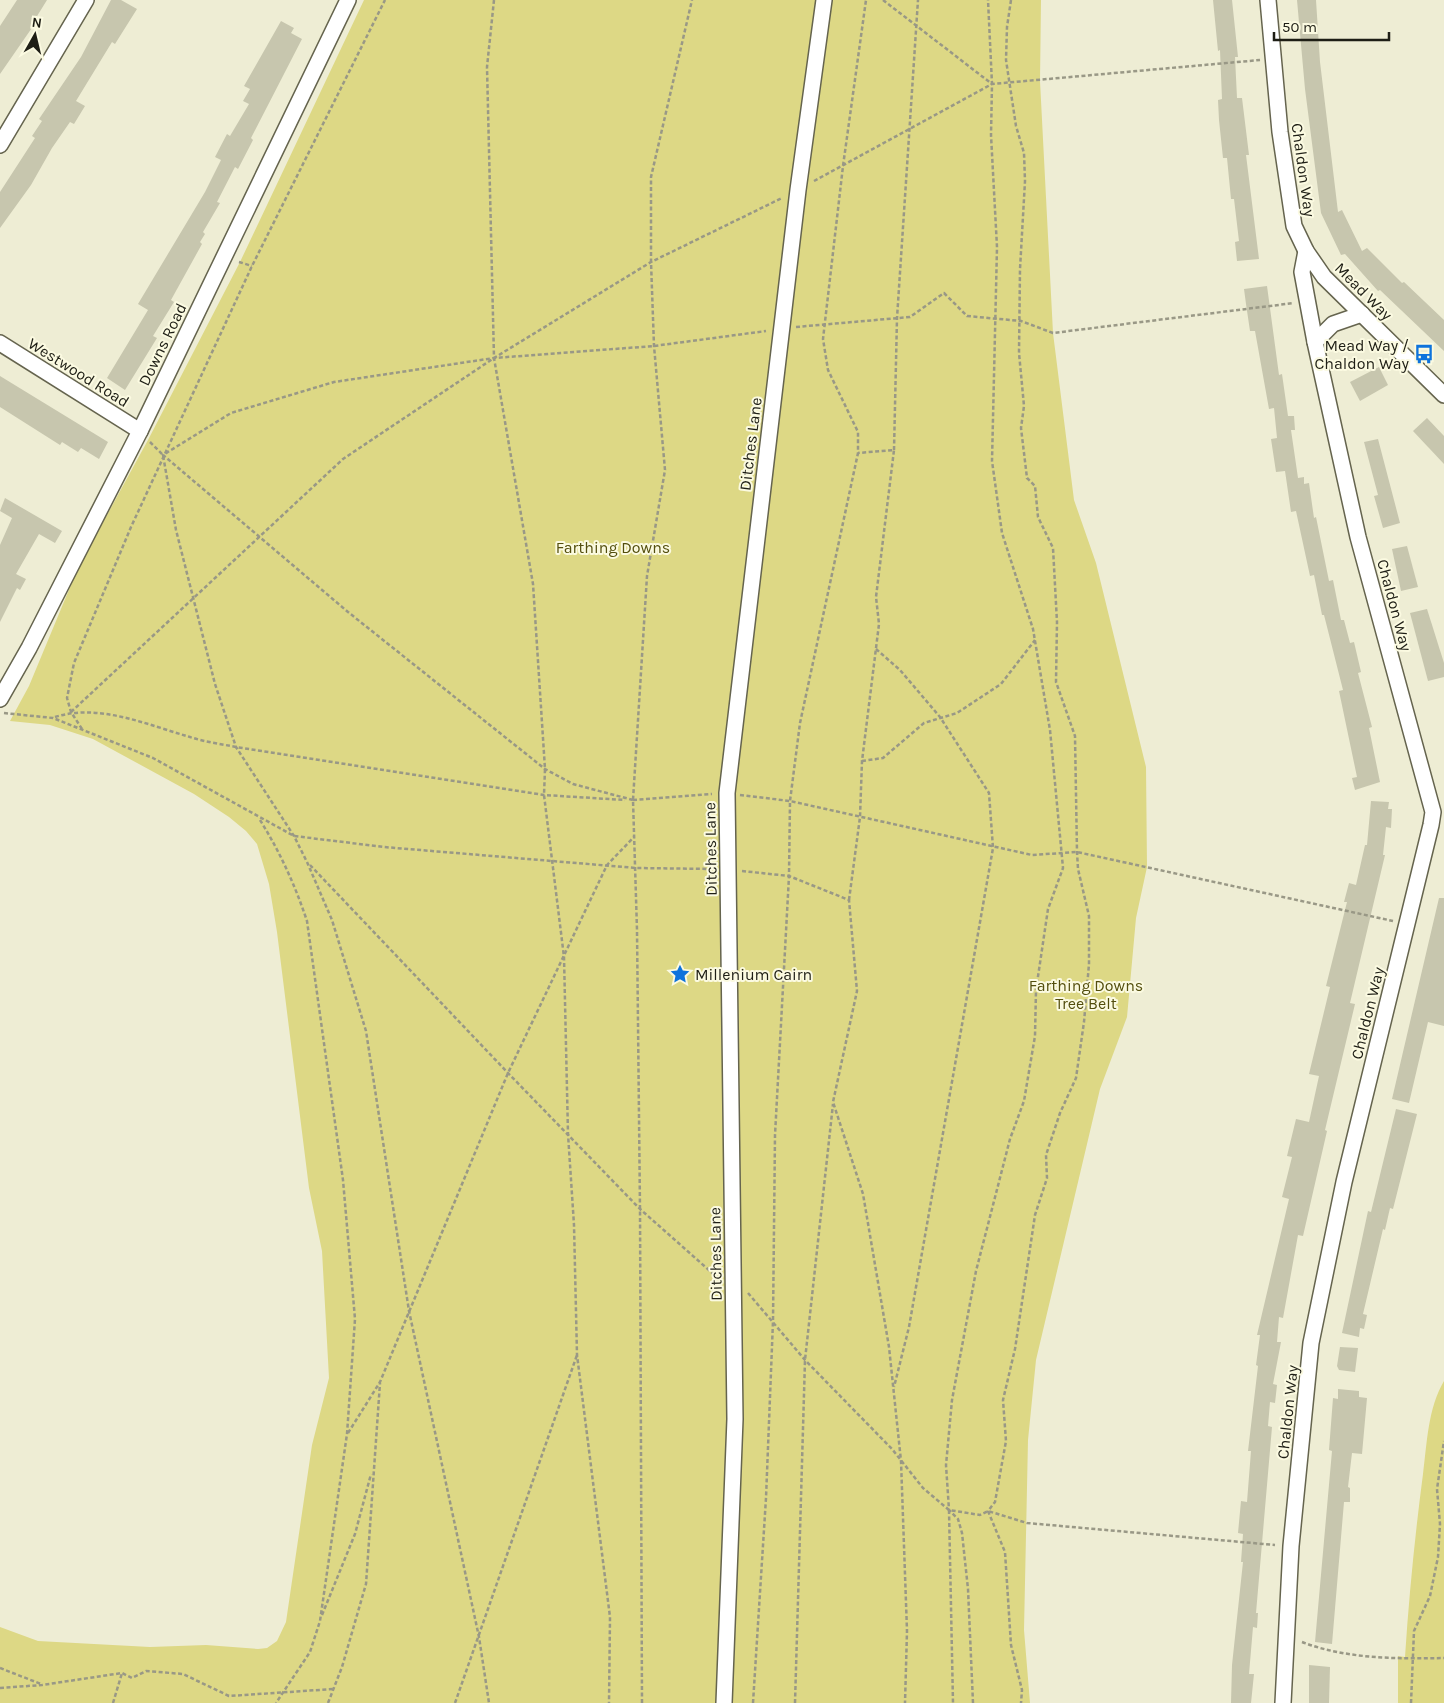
<svg xmlns="http://www.w3.org/2000/svg" width="1444" height="1703" font-family="Karla,sans-serif">
  <style>
    .green { fill: #ddd885 }
    .building { fill: #c7c6ae }
    .lines { fill: none; stroke-linecap: round; stroke-linejoin: round }
    .minor-casing { stroke: #65644e; stroke-width: 18 }
    .path { stroke: #999886; stroke-width: 2.5; stroke-dasharray: 4 2.5; stroke-linecap: butt }
    .minor { stroke: #fff; stroke-width: 15 }
    .labels { text-anchor: middle; stroke-width: 4; stroke-linejoin: round; paint-order: stroke }
    .street-label { font-size: 16px; fill: #1e1e15; stroke: #fbfae1 }
    .poi-label { font-size: 16px; fill: #1e1e15; stroke: #fbfae1; text-anchor: end }
    .park-label { font-size: 16px; fill: #534e0d; stroke: #fbfae1 }
  </style>
  <rect width="100%" height="100%" fill="#eeedd4"/>
  <g class="green">
    <polygon points="364,0 1041,0 1040,81 1053,333 1074,500 1096,563 1146,767 1147,867 1136,918 1127,1017 1100,1089 1036,1360 1028,1440 1024,1630 1030,1703 0,1703 0,1627 38,1641 150,1647 206,1645 258,1649 267,1648 277,1641 286,1622 312,1445 329,1378 322,1251 309,1188 277,932 269,884 257,844 246,831 229,817 194,794 93,739 50,725 10,721 29,686 78,568 148,440 240,262"/>
    <path d="M1444,1381V1703H1398V1656L1405,1657C1409,1595 1415,1535 1423,1474C1427,1443 1428,1408 1444,1381Z"/>
  </g>
  <g class="building">
    <polygon points="17,0 47,0 34,21 36,22 0,74 0,26"/>
    <polygon points="111,0 121,0 137,9 115,44 112,42 76,101 85,106 74,124 70,122 52,148 31,185 0,228 0,192 35,138 32,136 42,121 39,119 81,57"/>
    <polygon points="1213,0 1232,0 1238,57 1235,57 1237,98 1242,98 1249,155 1246,155 1259,259 1237,261 1235,242 1239,241 1234,199 1231,199 1227,158 1223,158 1219,120 1218,100 1222,99 1220,50 1218,51"/>
    <polygon points="1297,0 1316,0 1320,62 1338,212 1342,210 1362,251 1367,248 1402,283 1404,282 1444,320 1444,351 1380,290 1378,291 1345,254 1341,255 1321,213 1305,89"/>
    <polygon points="281,21 294,28 291,33 302,39 251,138 253,140 238,169 235,167 217,202 220,203 203,232 205,234 200,242 202,244 171,300 174,302 153,336 157,338 125,390 107,378 148,310 138,304 205,192 221,160 215,157 227,134 230,136 249,104 243,101 250,89 244,86"/>
    <polygon points="1267,286 1279,375 1282,374 1288,416 1294,416 1295,430 1291,430 1298,478 1304,477 1304,484 1309,483 1314,518 1316,517 1329,581 1333,580 1341,620 1344,620 1350,643 1354,642 1361,672 1358,673 1372,727 1369,728 1380,782 1355,790 1352,778 1357,777 1339,691 1343,690 1324,615 1322,615 1314,575 1310,576 1296,511 1291,512 1285,471 1276,472 1271,439 1277,438 1274,408 1269,409 1255,331 1250,331 1246,304 1244,289"/>
    <polygon points="1379,367 1388,385 1360,401 1350,382"/>
    <polygon points="0,376 108,442 99,459 81,448 78,452 62,442 60,445 0,407"/>
    <polygon points="1427,418 1444,436 1444,464 1413,431"/>
    <polygon points="1378,439 1400,523 1383,528 1374,496 1378,495 1364,442"/>
    <polygon points="5,498 62,531 55,543 39,534 16,574 26,579 20,590 17,588 0,622 0,545 12,518 0,511"/>
    <polygon points="1407,546 1418,587 1401,591 1392,549"/>
    <polygon points="1427,609 1444,663 1444,677 1428,681 1410,613"/>
    <polygon points="1371,801 1389,802 1388,809 1392,809 1391,828 1386,827 1383,855 1385,855 1350,1003 1355,1004 1325,1130 1327,1131 1303,1236 1298,1235 1283,1318 1279,1317 1277,1342 1281,1342 1273,1384 1277,1385 1275,1403 1270,1402 1268,1426 1272,1427 1256,1613 1258,1613 1257,1628 1253,1627 1249,1674 1254,1674 1251,1703 1231,1703 1232,1665 1243,1562 1241,1562 1243,1534 1238,1533 1241,1501 1247,1502 1251,1451 1248,1451 1258,1366 1256,1365 1260,1335 1257,1335 1289,1199 1282,1197 1292,1157 1287,1156 1296,1119 1309,1122 1319,1076 1309,1074 1330,987 1326,986 1347,902 1344,902 1349,883 1356,885 1365,845 1367,845"/>
    <polygon points="1439,898 1444,898 1444,1026 1428,1022 1409,1103 1392,1099"/>
    <polygon points="1396,1109 1417,1114 1393,1209 1390,1208 1385,1230 1383,1229 1363,1314 1367,1315 1364,1329 1360,1328 1359,1337 1342,1333 1368,1211 1371,1212"/>
    <polygon points="1340,1347 1358,1348 1355,1372 1339,1370 1337,1366"/>
    <polygon points="1338,1389 1359,1391 1359,1397 1367,1398 1362,1454 1352,1453 1348,1487 1350,1488 1350,1502 1344,1502 1332,1644 1315,1642 1332,1451 1329,1450 1333,1398 1338,1399"/>
    <polygon points="1309,1665 1330,1667 1329,1703 1309,1703"/>
  </g>
  <g class="lines">
    <defs>
      <g id="minor">
        <polyline points="1268,0 1280,132 1294,226 1306,251 1324,277 1444,395"/>
        <polyline points="0,145 86,0"/>
        <polyline points="1315,342 1333,324 1362,314"/>
        <polyline points="0,343 140,431"/>
        <polyline points="0,699 29,648 140,431 348,0"/>
        <polyline points="724,1703 735,1419 727,793 798,190 824,0"/>
        <polyline points="1283,1703 1291,1546 1311,1343 1344,1182 1431,825 1433,812 1358,537 1315,342 1302,272 1306,251"/>
      </g>
    </defs>
    <use href="#minor" class="minor-casing"/>
    <g class="path">
      <polyline points="494,0 487,67 494,358 533,584 545,769 544,795 564,957 568,1134 574,1225 577,1355 610,1617 609,1703"/>
      <polyline points="883,0 992,84"/>
      <polyline points="1011,0 1007,27 1006,60 1016,126 1024,153 1025,181 1020,269 1019,353 1024,406 1021,428 1027,478 1035,486 1038,517 1053,548 1057,622 1056,682 1075,736 1077,852 1078,869 1089,916 1089,964 1084,1022 1076,1078 1060,1113 1046,1155 1047,1178 1035,1215 1015,1349 1003,1400 1006,1441 995,1502 988,1511 1005,1552 1011,1645 1022,1690 1021,1703"/>
      <polyline points="814,181 992,84 1260,60"/>
      <polyline points="239,262 252,266"/>
      <polyline points="796,327 910,317 944,293 967,316 1021,321 1053,333 1294,303"/>
      <polyline points="150,442 163,455 176,530 215,684 236,747 294,836 307,862 332,920 366,1031 409,1311 479,1637 489,1703"/>
      <polyline points="894,450 897,318 918,0"/>
      <polyline points="876,649 900,670 940,717 989,793 993,848 909,1327 894,1387"/>
      <polyline points="71,712 343,459 494,358 651,262 782,198"/>
      <polyline points="4,713 53,718 153,758 294,836 384,847 636,868 714,869"/>
      <path d="M55,717C99,703 148,725 190,737C205,742 221,744 236,747L544,795L625,800"/>
      <polyline points="82,729 71,712 67,698 74,663 131,527 252,266 385,0"/>
      <polyline points="862,761 883,758 924,723 957,713 1001,684 1035,640"/>
      <polyline points="740,795 790,801 1032,855 1077,852 1393,921"/>
      <polyline points="633,800 573,784 545,769 348,612 163,455 231,413 334,382 494,358 654,346 766,331"/>
      <polyline points="633,800 712,794"/>
      <path d="M260,820C280,852 295,885 307,921L343,1180L355,1319L347,1434L320,1621L310,1652L276,1703"/>
      <polyline points="310,865 508,1073 640,1209 719,1279"/>
      <polyline points="742,871 789,876 849,900 857,991 833,1102 863,1194 889,1347 901,1461 907,1631 905,1703"/>
      <polyline points="849,900 860,817 862,761 879,624 876,597 894,450 858,453"/>
      <polyline points="748,1293 805,1360 892,1449 923,1488 949,1510 980,1515 988,1511 1027,1523 1275,1545"/>
      <polyline points="348,1433 380,1382 508,1073 607,865 634,837"/>
      <polyline points="949,1510 953,1703"/>
      <polyline points="322,1615 355,1534 371,1474"/>
      <path d="M1302,1642C1346,1659 1397,1659 1444,1658"/>
      <polyline points="0,1668 41,1684"/>
      <polyline points="0,1688 42,1685 122,1673 132,1678 146,1671 183,1674 229,1696 333,1689"/>
      <polyline points="113,1703 122,1673"/>
      <polyline points="328,1703 342,1667 366,1584 380,1383"/>
      <polyline points="455,1703 577,1355"/>
      <polyline points="642,1703 640,1209 637,930 633,800 647,576 665,470 654,346 651,262 651,177 692,0"/>
      <polyline points="753,1703 766,1498 773,1321 775,1135 789,876 790,801 800,723 858,453 858,432 828,370 823,339 843,166 866,0"/>
      <polyline points="795,1703 805,1360 833,1104"/>
      <polyline points="973,1703 968,1589 962,1533 958,1519 949,1510 946,1465 952,1400 976,1271 1010,1139 1024,1101 1035,1036 1036,990 1048,909 1063,868 1050,730 1033,629 1002,533 992,461 997,247 991,135 992,84 988,0"/>
      <polyline points="1411,1703 1414,1631 1430,1596 1438,1557 1440,1524 1437,1489 1444,1441"/>
    </g>
    <use href="#minor" class="minor"/>
  </g>
  <defs>
    <symbol id="bus-bare" viewBox="-9 -9 18 18"><path d="M-5-6H5V4H4V6H2V4H-2V6H-4V4H-5ZM-3.5-4V0h7V-4ZM-3.5 1.2v1.5H-2V1.2ZM2 1.2v1.5H3.5V1.2Z" fill="#0e73dc" stroke="#fbfae1" stroke-width="2.5" paint-order="stroke"/></symbol>
    <symbol id="sight-bare" viewBox="-9 -9 18 18"><path d="M0-6L1.8-2.2L6-1.7L2.9 1.2L3.7 5.4L0 3.3L-3.7 5.4L-2.9 1.2L-6-1.7L-1.8-2.2Z" fill="#0e73dc" stroke="#fbfae1" stroke-width="2.5" paint-order="stroke"/></symbol>
  </defs>
  <g fill-rule="evenodd">
    <use href="#bus-bare" x="1410" y="340" width="28" height="28"/>
    <use href="#sight-bare" x="666" y="960" width="28" height="28"/>
  </g>
  <g class="labels">
    <g class="street-label">
      <text transform="translate(1304 170) rotate(82)" y="6">Chaldon Way</text>
      <text transform="translate(1364 291) rotate(45)" y="6">Mead Way</text>
      <text transform="translate(162 344) rotate(-64)" y="6">Downs Road</text>
      <text transform="translate(79 372) rotate(32)" y="6">Westwood Road</text>
      <text transform="translate(750 444) rotate(-83)" y="6">Ditches Lane</text>
      <text transform="translate(1395 605) rotate(75)" y="6">Chaldon Way</text>
      <text transform="translate(710 849) rotate(-91)" y="6">Ditches Lane</text>
      <text transform="translate(1367 1013) rotate(-76)" y="6">Chaldon Way</text>
      <text transform="translate(715 1254) rotate(-91)" y="6">Ditches Lane</text>
      <text transform="translate(1287 1412) rotate(-84)" y="6">Chaldon Way</text>
    </g>
    <g class="poi-label">
      <text x="1409" y="351">Mead Way /<tspan x="1409" dy="18">Chaldon Way</tspan></text>
      <text x="695" y="980" text-anchor="start">Millenium Cairn</text>
    </g>
    <g class="park-label">
      <text x="613" y="553">Farthing Downs</text>
      <text x="1086" y="991">Farthing Downs<tspan x="1086" dy="18">Tree Belt</tspan></text>
    </g>
  </g>
  <g transform="translate(35 35) rotate(8)" stroke="#fbfae1" stroke-width="4" paint-order="stroke">
  <path d="M0-4L9 19L0 12L-9 19Z" fill="#1e1e15"/>
  <text y="-8" font-size="14" font-weight="bold" text-anchor="middle" fill="#1e1e15">N</text>
  </g>
  <path d="M1274 32v8h115v-8" fill="none" stroke="#1e1e15" stroke-width="2.5"/>
  <text x="1282" y="32" font-size="15" fill="#1e1e15" stroke="#fbfae1" stroke-width="4" paint-order="stroke">50 m</text>
</svg>
